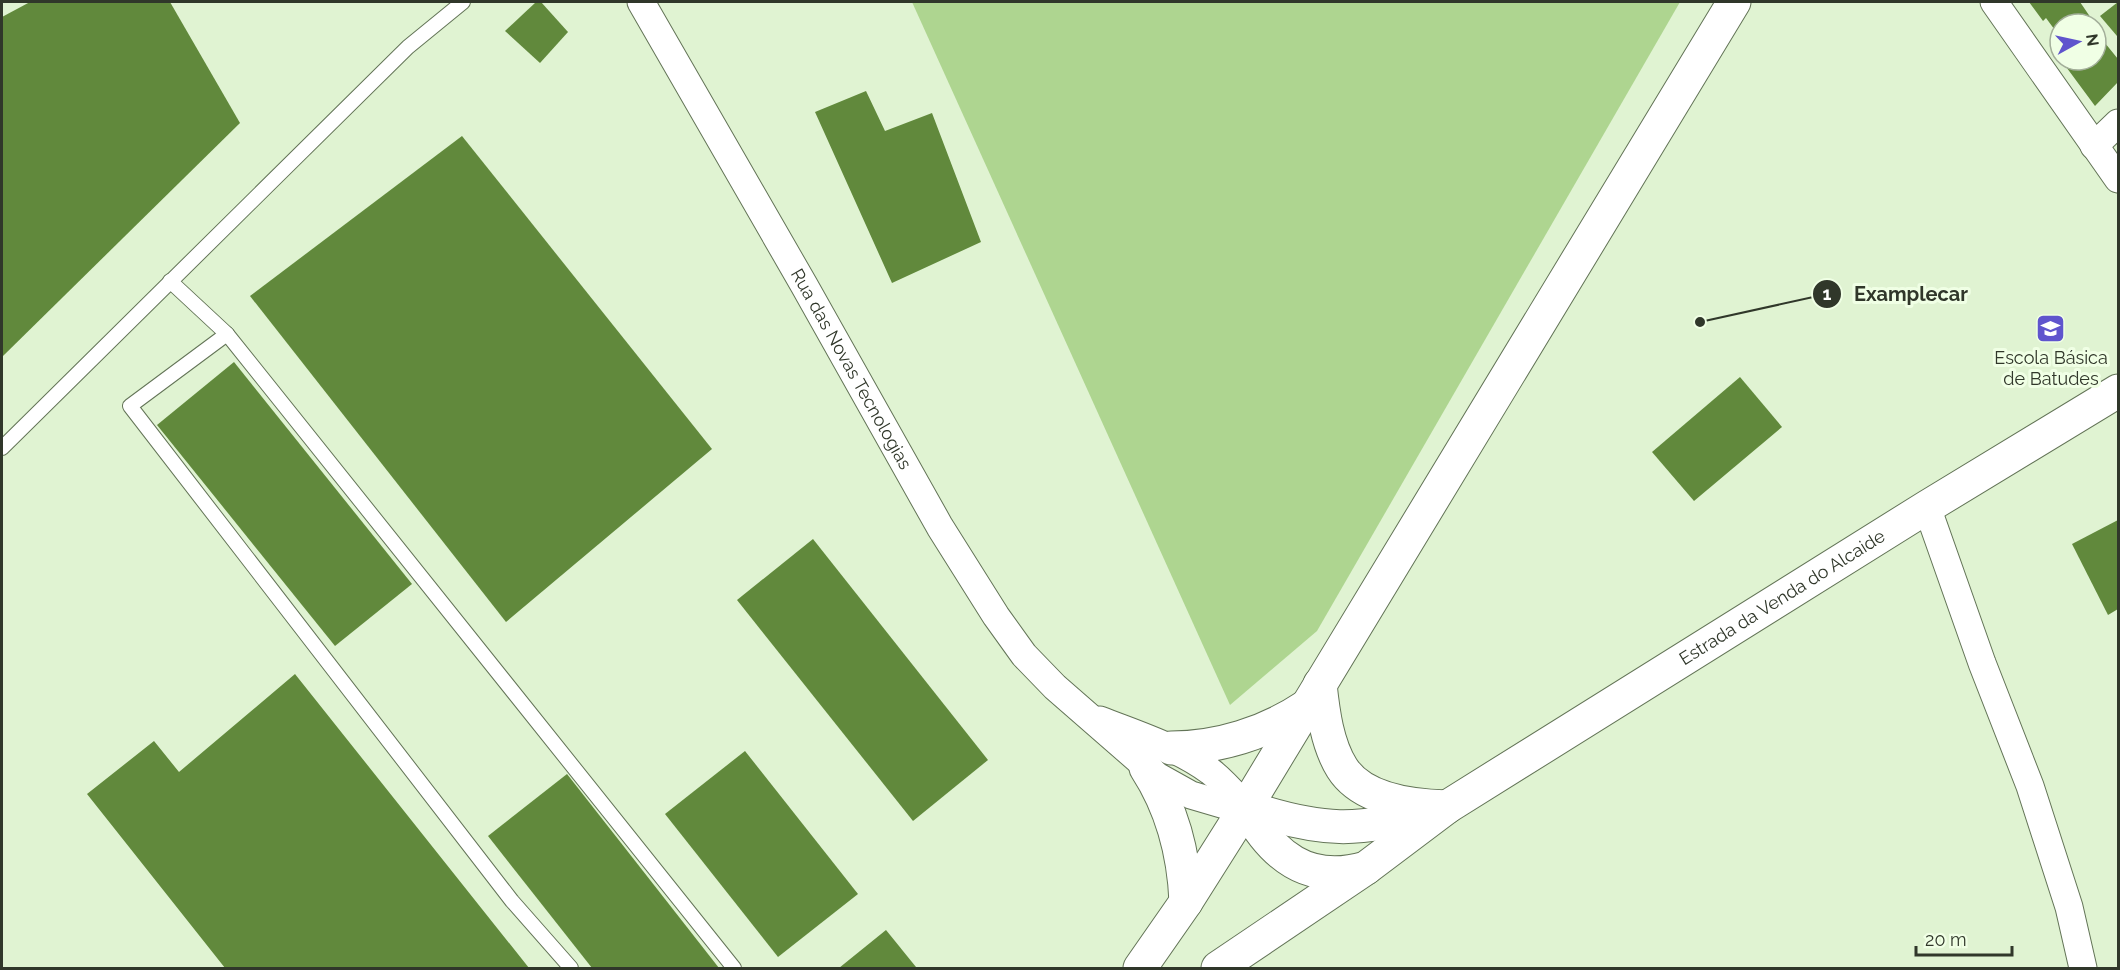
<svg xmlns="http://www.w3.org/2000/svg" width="2120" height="970" font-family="Raleway,sans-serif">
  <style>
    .green { fill: #aed590 }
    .building { fill: #61893c }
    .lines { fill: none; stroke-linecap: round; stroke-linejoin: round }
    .service-casing { stroke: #637457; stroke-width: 16 }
    .minor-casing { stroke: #637457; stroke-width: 29 }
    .tertiary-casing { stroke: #637457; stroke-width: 35 }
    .primary-casing { stroke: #637457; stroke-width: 35 }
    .service { stroke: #fff; stroke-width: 14 }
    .minor { stroke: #fff; stroke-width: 27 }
    .tertiary { stroke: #fff; stroke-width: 33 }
    .primary { stroke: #fff; stroke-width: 33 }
    .labels { text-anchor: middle; stroke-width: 6; stroke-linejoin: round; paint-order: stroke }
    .poi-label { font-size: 18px; fill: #30372a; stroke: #f0ffe5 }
    .street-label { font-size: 18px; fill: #30372a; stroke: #f0ffe5 }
    .leader { fill: none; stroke: #30372a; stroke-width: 2 }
    .callout-dot { fill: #30372a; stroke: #f0ffe5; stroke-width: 2 }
    .mark-label { font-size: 18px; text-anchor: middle; font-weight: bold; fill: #fff }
    .callout-label { font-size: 20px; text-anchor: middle; font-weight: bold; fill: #30372a; stroke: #f0ffe5; stroke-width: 6; stroke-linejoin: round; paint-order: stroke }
  </style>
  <rect width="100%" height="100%" fill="#e0f3d2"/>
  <polygon class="green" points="912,2 1680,2 1317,631 1230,705"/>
  <g class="building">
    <polygon points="30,2 170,2 240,123 2,357 2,17"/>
    <polygon points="536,2 541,2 568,32 540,63 505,31"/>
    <polygon points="2029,2 2080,2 2095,24 2060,24 2060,37 2046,18 2043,21"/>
    <polygon points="2118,2 2118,34 2117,36 2100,16"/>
    <polygon points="2096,32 2118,59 2118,82 2095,106 2061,60 2096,60"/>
    <polygon points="866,91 885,131 932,113 981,242 892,283 815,112"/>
    <polygon points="462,136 712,449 506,622 250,296"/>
    <polygon points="234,362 412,584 335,646 157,425"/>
    <polygon points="1740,377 1782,427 1694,501 1652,452"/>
    <polygon points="2118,520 2118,609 2108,615 2072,544"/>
    <polygon points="813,539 988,760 913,821 737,600"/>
    <polygon points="295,674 529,968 225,968 87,794 154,741 179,772"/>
    <polygon points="745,751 858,894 778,957 665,814"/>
    <polygon points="567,774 719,968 592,968 488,836"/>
    <polygon points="886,930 916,967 913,968 839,968"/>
  </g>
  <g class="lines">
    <defs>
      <g id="service">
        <polyline points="170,281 227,334 734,968"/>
        <polyline points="227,334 130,406 512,901 571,968"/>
        <polyline points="2,448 408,47 463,2"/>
      </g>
      <g id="minor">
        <path id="s1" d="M641,2L804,285L940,527L996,616L1024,655L1055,687L1157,776L1191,795L1225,805L1246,807"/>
        <polyline points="1994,2 2118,179"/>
        <polyline points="2094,146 2118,123"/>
        <polyline points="1927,507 1982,663 2030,786 2069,907 2083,968"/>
        <path d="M1100,720C1138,735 1177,747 1210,771C1224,782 1235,795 1246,807"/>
      </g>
      <g id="tertiary">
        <path id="s2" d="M1246,807C1272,856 1308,885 1366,868L1447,807L1927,507L2118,391"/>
        <path d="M1246,807C1321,832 1358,833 1434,811"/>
      </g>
      <g id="primary">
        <path d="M1320,684C1323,712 1327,744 1342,768C1362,800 1413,806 1447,807"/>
        <path d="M1171,748C1218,748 1266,733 1305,707"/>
        <path d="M1146,768C1172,808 1184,854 1186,902"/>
        <polyline points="1140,968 1186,902 1246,807 1734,2"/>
        <polyline points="1218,968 1366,868"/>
      </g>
    </defs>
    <use href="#service" class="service-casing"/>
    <use href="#minor" class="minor-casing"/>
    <use href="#tertiary" class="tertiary-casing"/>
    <use href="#primary" class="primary-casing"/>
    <use href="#service" class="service"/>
    <use href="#minor" class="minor"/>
    <use href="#tertiary" class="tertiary"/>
    <use href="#primary" class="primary"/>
  </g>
  <defs>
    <symbol id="school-square" viewBox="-11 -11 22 22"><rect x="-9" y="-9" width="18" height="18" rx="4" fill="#5f54cd" stroke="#f0ffe5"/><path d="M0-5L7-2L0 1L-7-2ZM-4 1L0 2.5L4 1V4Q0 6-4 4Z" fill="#fff"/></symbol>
  </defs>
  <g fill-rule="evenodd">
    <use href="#school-square" x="2034" y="312" width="33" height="33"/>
  </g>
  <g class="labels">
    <g class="poi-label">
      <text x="2051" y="364">Escola Básica<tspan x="2051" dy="21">de Batudes</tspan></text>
    </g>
    <g class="street-label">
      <text dy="6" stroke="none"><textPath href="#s1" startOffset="423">Rua das Novas Tecnologias</textPath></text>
      <text dy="6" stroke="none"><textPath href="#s2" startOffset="645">Estrada da Venda do Alcaide</textPath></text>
    </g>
  </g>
  <path class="leader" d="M1700 322L1827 294"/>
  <g class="callout-dot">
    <circle cx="1700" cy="322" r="6"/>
    <circle cx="1827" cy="294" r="15"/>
  </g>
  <g class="mark-label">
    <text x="1827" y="300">1</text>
  </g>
  <g class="callout-label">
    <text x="1911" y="301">Examplecar</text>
  </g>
  <rect width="2120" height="970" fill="none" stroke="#30372a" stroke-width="6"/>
  <g transform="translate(2078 42) rotate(82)"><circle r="28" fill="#f0ffe5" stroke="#a3af9a" stroke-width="1.5"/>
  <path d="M0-4.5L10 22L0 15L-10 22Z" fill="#5f54cd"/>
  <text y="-9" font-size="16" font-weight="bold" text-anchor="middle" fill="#30372a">N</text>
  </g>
  <path d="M1916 946v9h96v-9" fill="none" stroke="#30372a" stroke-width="3"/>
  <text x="1925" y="946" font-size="18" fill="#30372a" stroke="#f0ffe5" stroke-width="4.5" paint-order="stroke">20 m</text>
</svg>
